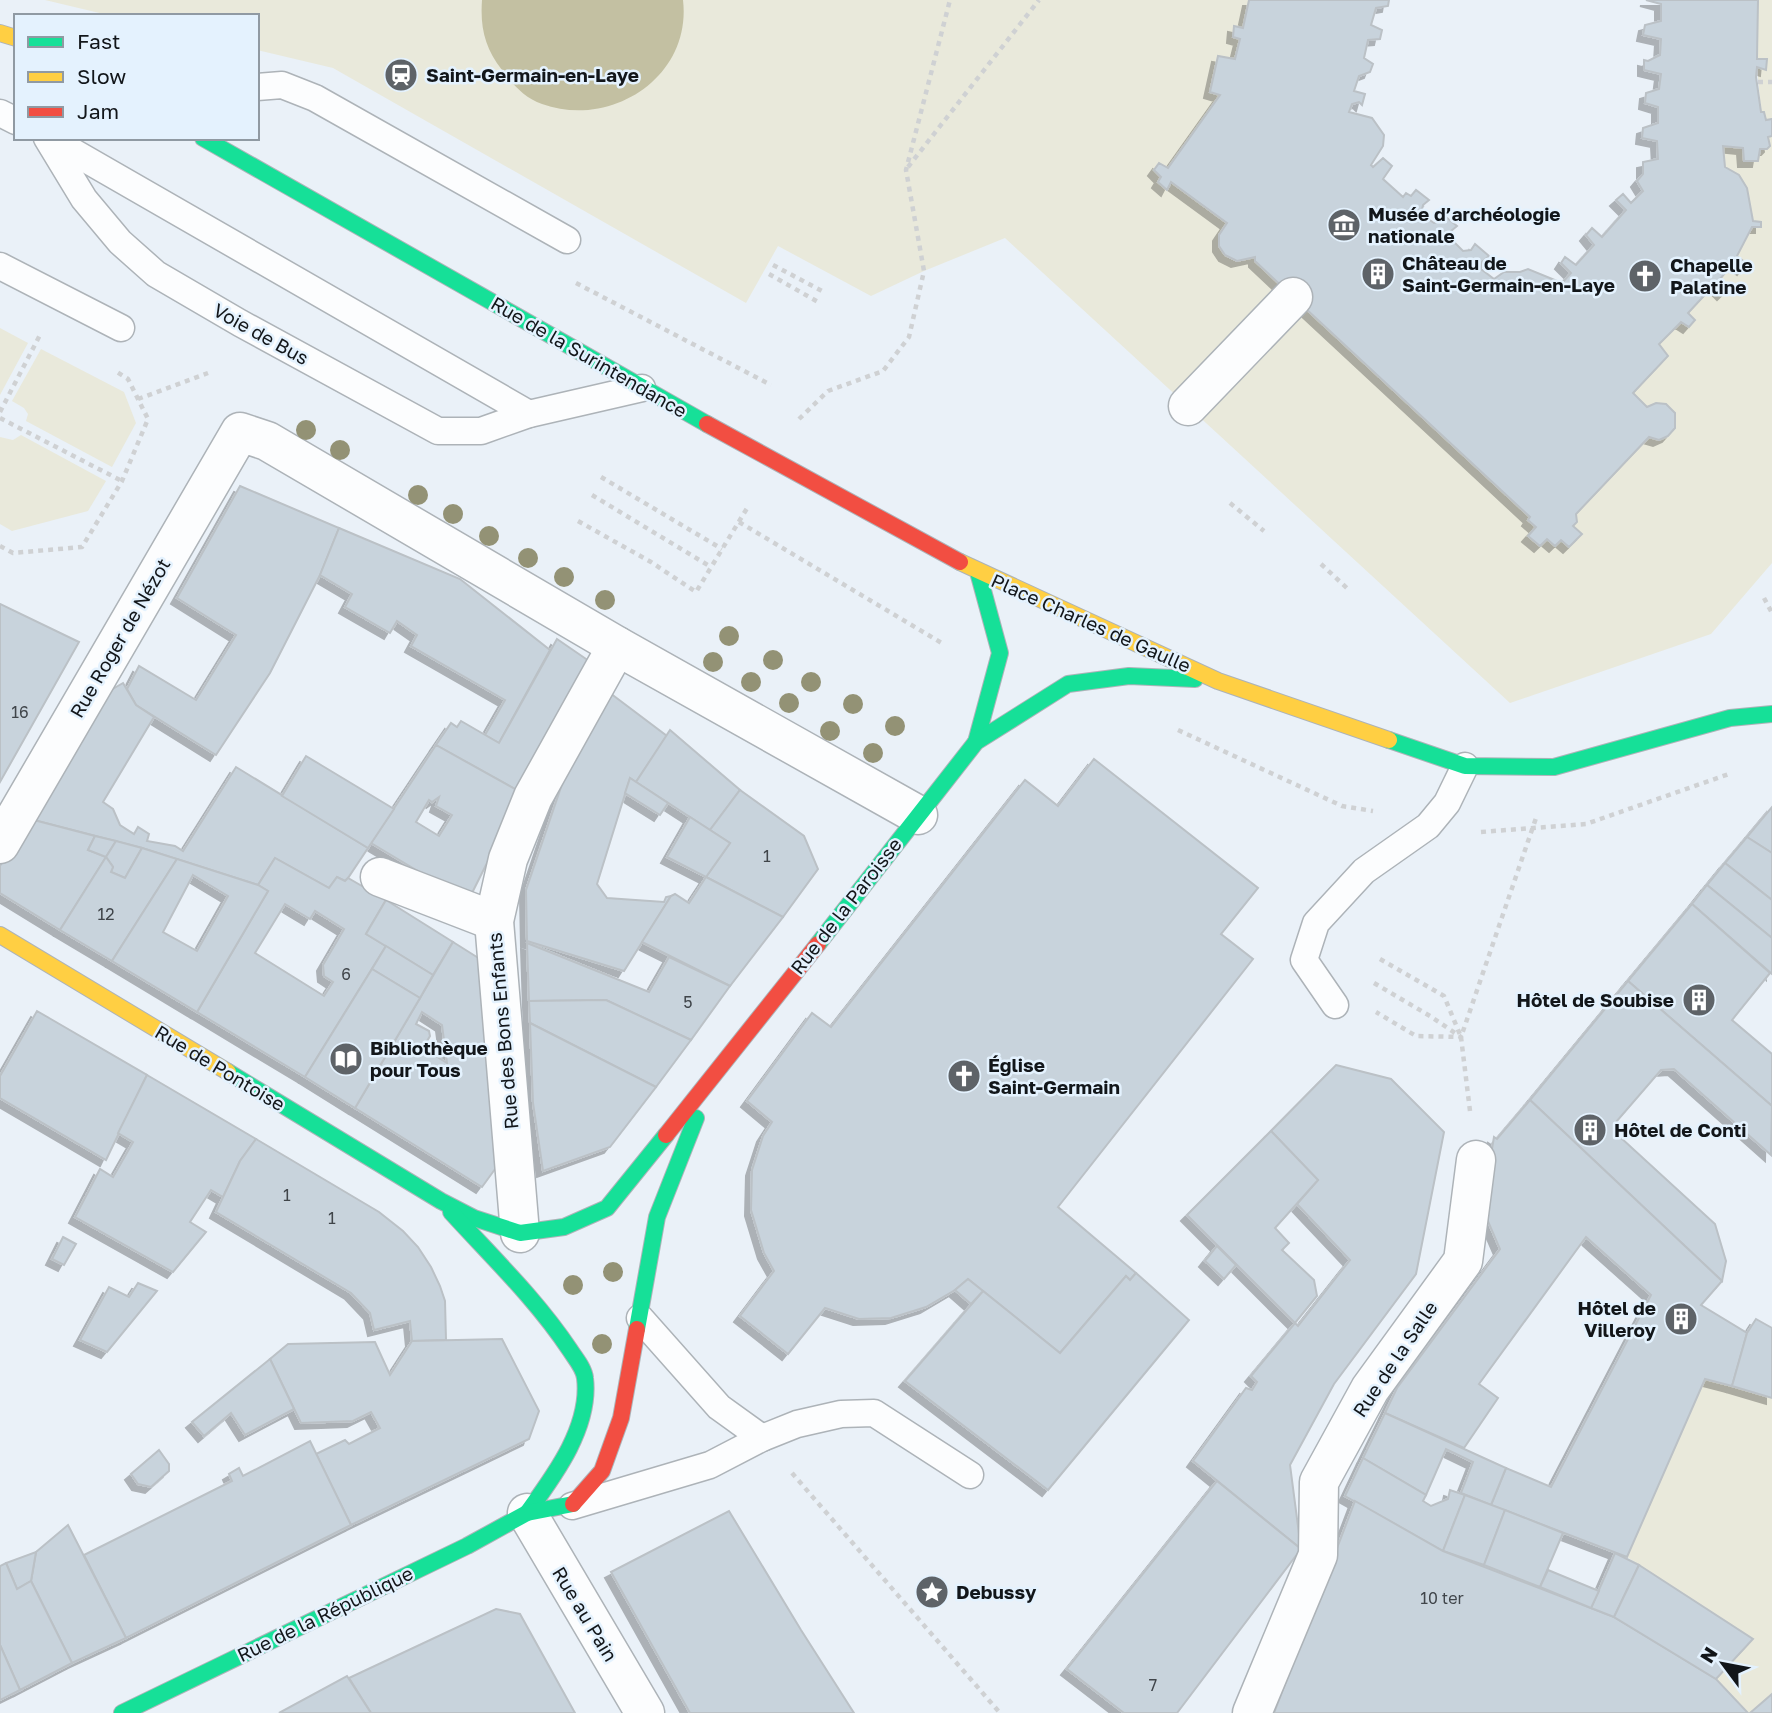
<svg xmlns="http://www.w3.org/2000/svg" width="1772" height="1713" font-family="'Golos Text',sans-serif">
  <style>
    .green { fill: #e9e9db }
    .water { fill: #c3c0a2 }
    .building { fill: #c8d3dc; stroke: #bbc1c6; stroke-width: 2; fill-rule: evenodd; filter: url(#shadow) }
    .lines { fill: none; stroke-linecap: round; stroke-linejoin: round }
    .lane-casing { stroke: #adb3b8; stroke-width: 29 }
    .street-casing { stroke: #adb3b8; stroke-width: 41 }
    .fast-casing { stroke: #adb3b8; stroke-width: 18 }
    .slow-casing { stroke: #adb3b8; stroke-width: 18 }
    .jam-casing { stroke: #adb3b8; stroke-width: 18 }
    .path { stroke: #cfd1d3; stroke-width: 4.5; stroke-dasharray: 5 5; stroke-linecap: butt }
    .lane { stroke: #fcfdfe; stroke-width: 26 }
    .street { stroke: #fcfdfe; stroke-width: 38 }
    .fast { stroke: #16e098; stroke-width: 16 }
    .slow { stroke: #ffcf43; stroke-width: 16 }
    .jam { stroke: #f24e42; stroke-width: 16 }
    .tree { fill: #939275 }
    .labels { text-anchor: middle; stroke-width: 5; stroke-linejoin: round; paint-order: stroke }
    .number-label { font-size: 16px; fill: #40454a }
    .poi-label { font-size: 19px; font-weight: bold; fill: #12161a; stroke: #e4f2fe; text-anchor: start }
    .street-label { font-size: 19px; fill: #12161a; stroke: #e4f2fe }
  </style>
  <defs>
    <filter id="shadow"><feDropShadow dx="-6" dy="6" stdDeviation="0" flood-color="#0004"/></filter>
  </defs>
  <rect width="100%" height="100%" fill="#eaf1f8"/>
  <g class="green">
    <path d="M45,0H1249L1243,28L1234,27L1233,36L1240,39L1235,59L1218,56L1210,91L1220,95L1158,183L1167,189L1171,182L1227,223C1213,235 1218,259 1238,261C1243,261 1250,259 1255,257V261L1290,294L1530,517L1528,520L1536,527L1529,536L1540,546L1547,539L1555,546L1561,540L1569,547L1581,534L1573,526L1577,522L1576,514L1649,437C1662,440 1667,437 1675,428V413L1666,404L1656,403L1647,407L1633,393L1668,356L1659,344L1681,322L1689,327L1695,321L1688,313L1714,285L1723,293L1720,279L1734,262L1743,269L1747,265L1737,256L1752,227H1761L1753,221C1748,195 1750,181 1725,167L1723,146L1743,148L1744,161H1758L1760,149L1769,146L1768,137L1772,136V563L1711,634L1510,703L1005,238L924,271L871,296L778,246L746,303L333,68L257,50V16H112Z"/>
    <polygon points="1758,0 1772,0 1772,119 1766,120 1764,112 1761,112 1757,67 1766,69 1767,60 1757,59"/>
    <polygon points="0,328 28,343 0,395"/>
    <polygon points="41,349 124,392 136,423 112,467 26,421 28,414 24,408 12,401"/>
    <polygon points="21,435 106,481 88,511 12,531 0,524 0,437 13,440"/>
    <polygon points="1705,1379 1772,1398 1772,1713 1748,1713 1716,1679 1752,1639 1627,1557"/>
  </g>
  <path class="water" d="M482,0H683C692,77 611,129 542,104C525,98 512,84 502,70C485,48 480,28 482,0Z"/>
  <g class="building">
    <polygon points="1249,0 1389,0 1388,6 1376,8 1371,25 1382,30 1380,39 1368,40 1364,58 1373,64 1370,72 1359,76 1354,91 1365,94 1362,105 1359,102 1352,104 1349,112 1372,118 1384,135 1383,146 1371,165 1373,167 1383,158 1392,166 1383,179 1403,197 1406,193 1411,196 1416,190 1429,200 1423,205 1421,214 1434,223 1442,221 1446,217 1457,226 1451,231 1450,238 1463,251 1471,250 1475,244 1489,256 1482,262 1481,269 1494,279 1504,272 1520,272 1528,269 1562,283 1571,273 1561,263 1565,257 1576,265 1594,245 1586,235 1592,228 1602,237 1626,210 1616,200 1623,194 1631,203 1643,191 1637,181 1643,174 1643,162 1658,159 1657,141 1642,138 1643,128 1658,123 1658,107 1645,103 1646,93 1659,89 1661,74 1644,70 1644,60 1648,61 1660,55 1661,39 1643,35 1645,25 1661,21 1661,4 1646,0 1758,0 1757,59 1767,59 1766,70 1757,67 1756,77 1761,112 1764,112 1766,120 1772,119 1772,136 1768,137 1770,146 1767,149 1760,149 1758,161 1744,161 1743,148 1723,146 1725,167 1739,175 1747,188 1753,221 1761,222 1761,227 1752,227 1737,256 1747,264 1743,269 1734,262 1720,279 1729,288 1723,294 1714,285 1688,313 1695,320 1689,327 1681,322 1659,344 1668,356 1633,393 1647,407 1656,403 1666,404 1675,413 1675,428 1668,436 1659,440 1649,437 1576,514 1577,522 1573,526 1582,534 1569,547 1561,540 1555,546 1547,539 1540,546 1528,536 1536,527 1528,520 1530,517 1290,294 1255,261 1255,257 1237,261 1225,255 1219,246 1219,235 1227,223 1171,182 1167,190 1158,182 1161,177 1154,170 1159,163 1168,168 1220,95 1210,92 1218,56 1235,59 1240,39 1233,37 1234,26 1243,28"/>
    <polygon points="240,486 339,528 320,575 270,673 216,755 136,705 127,689 139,666 196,700 236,635 177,598"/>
    <polygon points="339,528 460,579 550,650 499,743 485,735 505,700 411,646 417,635 397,621 390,633 345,607 352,594 320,575"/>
    <polygon points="0,604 79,642 0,782"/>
    <polygon points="557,639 589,661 522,793 436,745 451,723 457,727 461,721 499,743"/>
    <polygon points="123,683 136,705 154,717 103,802 113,809 120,825 134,834 138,827 149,834 147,841 175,846 183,851 236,767 368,848 348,878 345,881 337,877 329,888 275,858 258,885 142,848 26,818 92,701"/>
    <polygon points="610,693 667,736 636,782 630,778 597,884 607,898 664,902 666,897 671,896 624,971 527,941 526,890 576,743"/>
    <polygon points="670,730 740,790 710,830 636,782"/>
    <path d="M436,745L522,793L468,901L371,843ZM439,797L436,806L452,815L439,836L416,822L429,800L432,802Z"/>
    <polygon points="306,756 394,809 368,848 282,796"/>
    <polygon points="1094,759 1258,888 1221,934 1253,959 1058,1207 1136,1273 1130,1280 1126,1276 1060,1353 968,1279 955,1290 926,1307 891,1318 859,1319 825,1308 788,1354 740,1316 774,1271 764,1253 751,1210 752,1170 763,1136 772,1122 747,1101 812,1013 831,1027 1025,780 1058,806"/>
    <polygon points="630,778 668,803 660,815 625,793"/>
    <polygon points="740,790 804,836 818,869 783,917 706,877 730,843 710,830"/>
    <polygon points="1772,807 1772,853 1747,837"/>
    <polygon points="690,817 730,843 706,877 667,857"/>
    <polygon points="26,818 95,836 88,850 106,857 60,930 0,893 0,866"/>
    <polygon points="95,836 116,841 106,857 88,850"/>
    <polygon points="1747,837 1772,853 1772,900 1725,863"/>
    <polygon points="116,841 142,848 125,878 111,872 113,867 106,857"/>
    <polygon points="142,848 177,859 112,961 60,930 106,857 113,867 111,872 125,878"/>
    <path d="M275,858L329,888L337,877L345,881L348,878L386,900L366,934L386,946L305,1077L197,1012L268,891L258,885ZM285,904L310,919L315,911L344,929L323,965L324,976L333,982L324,996L255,953Z"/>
    <path d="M177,859L258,885L268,891L197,1012L112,961ZM193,875L228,896L197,951L163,932Z"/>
    <polygon points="1725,863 1772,900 1772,938 1707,885"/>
    <polygon points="706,877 783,917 730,986 642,942 671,896 675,894 689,903"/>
    <polygon points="1707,885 1772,938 1772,974 1692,904"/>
    <polygon points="386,900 453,942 433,975 366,934"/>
    <polygon points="1692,904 1770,973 1732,1020 1772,1054 1772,1106 1628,981"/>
    <path d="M453,942L480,959L498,1165L482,1187L355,1108ZM422,1012L442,1025L447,1063L423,1048L430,1036L429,1031L416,1024Z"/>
    <polygon points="527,943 649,992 669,957 730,986 691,1040 606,1000 529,1001"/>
    <polygon points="386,946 433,975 420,998 372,969"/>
    <polygon points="372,969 420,998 355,1108 305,1077"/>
    <polygon points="1628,981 1772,1106 1771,1155 1674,1069 1661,1070 1616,1122 1620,1137 1715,1224 1726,1261 1722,1281 1530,1100"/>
    <polygon points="606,1000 691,1040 656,1087 530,1023 529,1001"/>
    <polygon points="37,1011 147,1075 106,1160 0,1098 0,1076"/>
    <polygon points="530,1023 656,1087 610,1147 543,1171 533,1103"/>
    <polygon points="1336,1065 1391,1079 1444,1132 1416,1274 1334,1384 1290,1465 1301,1549 1193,1461 1246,1388 1252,1390 1257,1382 1251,1376 1295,1323 1298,1326 1350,1260 1297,1204 1318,1180 1271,1131"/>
    <polygon points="147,1075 256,1139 240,1161 223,1197 211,1190 190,1222 206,1232 173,1272 75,1217 100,1169 113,1177 133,1142 118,1133"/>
    <polygon points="1530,1100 1722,1281 1701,1305 1747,1333 1732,1386 1705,1379 1627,1557 1491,1505 1506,1468 1551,1487 1651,1295 1586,1237 1479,1384 1498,1398 1464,1448 1385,1413 1397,1388 1500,1249 1487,1219 1485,1190 1494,1137 1497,1139"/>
    <polygon points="1271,1131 1318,1180 1275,1228 1289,1243 1282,1250 1314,1280 1317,1296 1295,1323 1187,1215"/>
    <polygon points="256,1139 379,1212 403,1231 418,1247 431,1267 440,1286 445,1301 446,1340 412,1341 410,1321 374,1330 370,1313 351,1293 216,1212 240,1161"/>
    <polygon points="63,1237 76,1244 64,1265 52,1259"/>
    <polygon points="1217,1246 1236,1265 1224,1279 1205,1261"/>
    <polygon points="1136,1273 1189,1320 1048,1490 905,1381 983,1291 1060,1353 1126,1276 1130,1280"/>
    <polygon points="968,1279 983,1291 971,1304 955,1290"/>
    <polygon points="138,1283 157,1291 107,1352 80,1340 109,1287 129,1297"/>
    <polygon points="1756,1319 1772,1328 1772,1398 1732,1386 1747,1333"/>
    <polygon points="502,1339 539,1411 529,1439 351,1525 316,1454 345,1440 349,1444 380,1428 371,1412 353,1421 301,1423 270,1359 288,1344 375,1342 390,1375 412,1341"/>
    <polygon points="270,1359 294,1409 245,1435 231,1413 204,1436 192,1422"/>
    <polygon points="1385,1413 1506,1468 1491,1505 1461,1493 1473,1462 1446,1449 1426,1495 1363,1458"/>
    <polygon points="310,1441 351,1525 126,1638 84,1555 232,1481 229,1474 239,1468 243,1476"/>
    <polygon points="159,1450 169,1464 169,1471 151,1487 138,1484 131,1474"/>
    <polygon points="1363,1458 1426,1495 1423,1501 1431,1506 1448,1499 1450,1490 1465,1495 1443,1551 1345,1496"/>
    <polygon points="1217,1481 1301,1549 1177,1713 1124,1713 1067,1669"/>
    <polygon points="1465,1495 1505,1510 1484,1565 1443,1551"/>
    <polygon points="1355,1501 1443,1551 1614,1617 1716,1679 1748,1713 1274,1713"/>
    <polygon points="1505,1510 1563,1533 1540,1587 1484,1565"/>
    <polygon points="729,1511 801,1630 854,1713 690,1713 611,1572"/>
    <polygon points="68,1525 126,1638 72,1663 31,1581 36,1552"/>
    <polygon points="36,1552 31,1581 17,1589 6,1563"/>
    <polygon points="1615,1553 1639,1565 1614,1617 1591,1608"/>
    <polygon points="6,1563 17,1589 31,1581 72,1663 20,1690 0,1645 0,1566"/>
    <polygon points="1639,1565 1753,1639 1716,1679 1614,1617"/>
    <polygon points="1548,1570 1599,1591 1591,1608 1540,1587"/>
    <polygon points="496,1609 520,1614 575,1713 371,1713 349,1678"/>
    <polygon points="0,1645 20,1690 0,1700"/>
    <polygon points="347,1676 371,1713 279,1713"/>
    <polygon points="1772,1694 1772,1713 1750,1713"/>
  </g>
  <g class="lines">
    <defs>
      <g id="lane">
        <polyline points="257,87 282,85 315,98 567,240"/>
        <polyline points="0,113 16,121"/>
        <polyline points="47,138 84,199 120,242 156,274 240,323 438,431 481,431 529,414 642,388"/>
        <polyline points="49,138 529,414"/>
        <polyline points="0,266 121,328"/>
        <polyline points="1335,1005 1304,960 1316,923 1364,871 1428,826 1447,803 1465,766"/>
        <polyline points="640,1318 719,1407 762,1438"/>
        <polyline points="572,1506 710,1465 762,1438 797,1424 841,1414 874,1413 970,1475"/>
      </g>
      <g id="street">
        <polyline points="1188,406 1293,297"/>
        <polyline points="0,844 240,432 267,441 617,646 918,815"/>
        <polyline points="380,877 494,921"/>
        <polyline points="520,1233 494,921 508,859 533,797 617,646"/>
        <polyline points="527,1513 645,1713"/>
        <polyline points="1252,1713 1318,1555 1319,1482 1370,1389 1463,1261 1476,1160"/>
      </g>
      <g id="fast">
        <polyline points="203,138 707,424"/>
        <polyline points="1389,740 1465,766 1554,767 1730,718 1772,714"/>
        <polyline points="976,742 1000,653 978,572"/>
        <polyline points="818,944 976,742 1068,684 1129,676 1195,679"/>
        <polyline points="228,1072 441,1201 474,1218 520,1233 564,1227 607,1208 666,1135"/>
        <path d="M451,1212C492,1257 536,1299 570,1350C575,1358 584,1368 585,1378C591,1427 554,1476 527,1513"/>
        <polyline points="637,1329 657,1217 696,1118"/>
        <polyline points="122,1713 467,1546 527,1513 573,1504"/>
      </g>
      <g id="slow">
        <polyline points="0,33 16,38"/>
        <polyline points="960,562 1218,681 1389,740"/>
        <polyline points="0,935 228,1072"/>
      </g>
      <g id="jam">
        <polyline points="707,424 960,562"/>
        <polyline points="666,1135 818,944"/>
        <polyline points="573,1504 602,1471 621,1418 637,1329"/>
      </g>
    </defs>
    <use href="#lane" class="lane-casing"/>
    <use href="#street" class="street-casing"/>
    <use href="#fast" class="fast-casing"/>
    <use href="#slow" class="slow-casing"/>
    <use href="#jam" class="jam-casing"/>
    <g class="path">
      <polyline points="1758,82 1772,82"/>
      <polyline points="908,167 1039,0"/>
      <polyline points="773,265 824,292"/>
      <polyline points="769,274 818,302"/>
      <polyline points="576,283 771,385"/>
      <polyline points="138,399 208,373"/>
      <polyline points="0,412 40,335"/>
      <polyline points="0,418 122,481"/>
      <polyline points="799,419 828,391 883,371 909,337 924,271 906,170 950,0"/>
      <polyline points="601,477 722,549"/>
      <polyline points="592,495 711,567"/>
      <polyline points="1230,503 1264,531"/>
      <polyline points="578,521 651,562 696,592 749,505"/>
      <polyline points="739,522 945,645"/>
      <polyline points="0,546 13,553 82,547 122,481 148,419 128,379 117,372"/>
      <polyline points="1321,564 1349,590"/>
      <polyline points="1764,598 1772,613"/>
      <polyline points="1178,730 1342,806 1373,811"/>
      <polyline points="1481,832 1586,824 1729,774"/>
      <polyline points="1380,959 1444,996 1461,1037"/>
      <polyline points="1374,983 1430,1016 1461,1037 1416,1036 1376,1012"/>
      <polyline points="1470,1111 1461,1037 1536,818"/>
      <polyline points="792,1473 1000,1713"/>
    </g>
    <use href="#lane" class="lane"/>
    <use href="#street" class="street"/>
    <use href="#fast" class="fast"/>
    <use href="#slow" class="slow"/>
    <use href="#jam" class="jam"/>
  </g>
  <g class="tree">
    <circle cx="306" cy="430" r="10"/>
    <circle cx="340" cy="450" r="10"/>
    <circle cx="418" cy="495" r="10"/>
    <circle cx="453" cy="514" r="10"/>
    <circle cx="489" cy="536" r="10"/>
    <circle cx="528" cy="558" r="10"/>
    <circle cx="564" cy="577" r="10"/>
    <circle cx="605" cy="600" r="10"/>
    <circle cx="729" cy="636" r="10"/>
    <circle cx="773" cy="660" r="10"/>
    <circle cx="713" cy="662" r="10"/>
    <circle cx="751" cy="682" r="10"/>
    <circle cx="811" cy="682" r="10"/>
    <circle cx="789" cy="703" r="10"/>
    <circle cx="853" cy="704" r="10"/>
    <circle cx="895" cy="726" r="10"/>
    <circle cx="830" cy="731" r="10"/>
    <circle cx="873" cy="753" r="10"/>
    <circle cx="613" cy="1272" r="10"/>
    <circle cx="573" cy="1285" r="10"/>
    <circle cx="602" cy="1344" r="10"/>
  </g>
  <defs>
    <symbol id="station-disc" viewBox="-11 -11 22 22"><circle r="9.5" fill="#5e6368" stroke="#e4f2fe"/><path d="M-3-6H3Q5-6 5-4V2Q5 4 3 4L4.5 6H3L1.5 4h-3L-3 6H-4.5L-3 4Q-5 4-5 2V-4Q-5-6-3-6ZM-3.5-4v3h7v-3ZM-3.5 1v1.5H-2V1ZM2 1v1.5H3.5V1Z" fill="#fff"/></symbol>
    <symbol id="museum-disc" viewBox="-11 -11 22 22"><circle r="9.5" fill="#5e6368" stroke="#e4f2fe"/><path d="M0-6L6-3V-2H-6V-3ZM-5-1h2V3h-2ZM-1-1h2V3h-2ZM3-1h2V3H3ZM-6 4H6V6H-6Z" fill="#fff"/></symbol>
    <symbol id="building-disc" viewBox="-11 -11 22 22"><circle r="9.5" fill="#5e6368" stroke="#e4f2fe"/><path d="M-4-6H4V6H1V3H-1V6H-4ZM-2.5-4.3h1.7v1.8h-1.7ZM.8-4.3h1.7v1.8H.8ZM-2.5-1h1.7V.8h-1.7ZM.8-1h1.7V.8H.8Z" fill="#fff"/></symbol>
    <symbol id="church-disc" viewBox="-11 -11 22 22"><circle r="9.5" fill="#5e6368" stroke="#e4f2fe"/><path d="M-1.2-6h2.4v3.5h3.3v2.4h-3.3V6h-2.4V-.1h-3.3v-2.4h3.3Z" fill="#fff"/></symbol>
    <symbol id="library-disc" viewBox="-11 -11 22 22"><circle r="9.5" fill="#5e6368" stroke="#e4f2fe"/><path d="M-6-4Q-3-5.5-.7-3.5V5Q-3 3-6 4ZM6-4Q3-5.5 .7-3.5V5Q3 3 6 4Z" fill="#fff"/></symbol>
    <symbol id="sight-disc" viewBox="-11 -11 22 22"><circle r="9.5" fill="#5e6368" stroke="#e4f2fe"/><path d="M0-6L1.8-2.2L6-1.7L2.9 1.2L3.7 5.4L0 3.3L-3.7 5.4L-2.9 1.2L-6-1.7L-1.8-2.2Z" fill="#fff"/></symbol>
  </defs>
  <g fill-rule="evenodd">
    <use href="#station-disc" x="382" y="56" width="38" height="38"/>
    <use href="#museum-disc" x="1325" y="206" width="38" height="38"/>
    <use href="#building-disc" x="1359" y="255" width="38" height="38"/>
    <use href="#church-disc" x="1626" y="257" width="38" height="38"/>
    <use href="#building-disc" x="1680" y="981" width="38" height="38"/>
    <use href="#library-disc" x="327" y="1040" width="38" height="38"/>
    <use href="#church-disc" x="945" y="1057" width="38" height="38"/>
    <use href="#building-disc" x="1571" y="1111" width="38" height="38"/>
    <use href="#building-disc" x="1662" y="1300" width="38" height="38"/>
    <use href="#sight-disc" x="913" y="1573" width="38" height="38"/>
  </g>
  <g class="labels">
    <g class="number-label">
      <text x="20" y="718">16</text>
      <text x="767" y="862">1</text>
      <text x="106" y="920">12</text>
      <text x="346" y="980">6</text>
      <text x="688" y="1008">5</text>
      <text x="287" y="1201">1</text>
      <text x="332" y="1224">1</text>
      <text x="1442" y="1604">10 ter</text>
      <text x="1153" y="1691">7</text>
    </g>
    <g class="poi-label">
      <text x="426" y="82">Saint-Germain-en-Laye</text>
      <text x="1368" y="221">Musée d’archéologie<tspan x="1368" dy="22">nationale</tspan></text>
      <text x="1402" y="270">Château de<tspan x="1402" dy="22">Saint-Germain-en-Laye</tspan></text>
      <text x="1670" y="272">Chapelle<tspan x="1670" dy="22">Palatine</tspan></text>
      <text x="1674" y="1007" text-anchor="end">Hôtel de Soubise</text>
      <text x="370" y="1055">Bibliothèque<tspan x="370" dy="22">pour Tous</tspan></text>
      <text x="988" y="1072">Église<tspan x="988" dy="22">Saint-Germain</tspan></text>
      <text x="1614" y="1137">Hôtel de Conti</text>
      <text x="1656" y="1315" text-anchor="end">Hôtel de<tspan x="1656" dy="22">Villeroy</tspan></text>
      <text x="956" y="1599">Debussy</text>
    </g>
    <g class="street-label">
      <text transform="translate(261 334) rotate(29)" y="7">Voie de Bus</text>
      <text transform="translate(589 357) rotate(30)" y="7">Rue de la Surintendance</text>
      <text transform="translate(1091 623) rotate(24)" y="7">Place Charles de Gaulle</text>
      <text transform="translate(120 638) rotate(-60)" y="7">Rue Roger de Nézot</text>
      <text transform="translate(846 906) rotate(-52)" y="7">Rue de la Paroisse</text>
      <text transform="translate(503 1031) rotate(-95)" y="7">Rue des Bons Enfants</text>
      <text transform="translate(220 1068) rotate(31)" y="7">Rue de Pontoise</text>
      <text transform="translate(1395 1359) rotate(-56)" y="7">Rue de la Salle</text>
      <text transform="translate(325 1614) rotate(-26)" y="7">Rue de la République</text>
      <text transform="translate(585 1614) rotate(59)" y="7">Rue au Pain</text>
    </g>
  </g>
  <rect x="14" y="14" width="245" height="126" fill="#e4f2fe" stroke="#909aa3" stroke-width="2"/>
  <rect x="28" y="37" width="35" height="10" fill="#16e098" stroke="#909aa3" stroke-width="2"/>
  <text x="77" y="49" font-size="21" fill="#12161a">Fast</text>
  <rect x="28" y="72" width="35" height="10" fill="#ffcf43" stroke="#909aa3" stroke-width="2"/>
  <text x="77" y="84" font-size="21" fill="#12161a">Slow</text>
  <rect x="28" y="107" width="35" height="10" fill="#f24e42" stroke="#909aa3" stroke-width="2"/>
  <text x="77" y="119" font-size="21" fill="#12161a">Jam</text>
  <g transform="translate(1723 1664) rotate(302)" stroke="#e4f2fe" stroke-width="5" paint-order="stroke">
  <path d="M0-5L12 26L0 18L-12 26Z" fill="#12161a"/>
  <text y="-10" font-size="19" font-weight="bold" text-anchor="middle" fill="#12161a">N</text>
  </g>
</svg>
